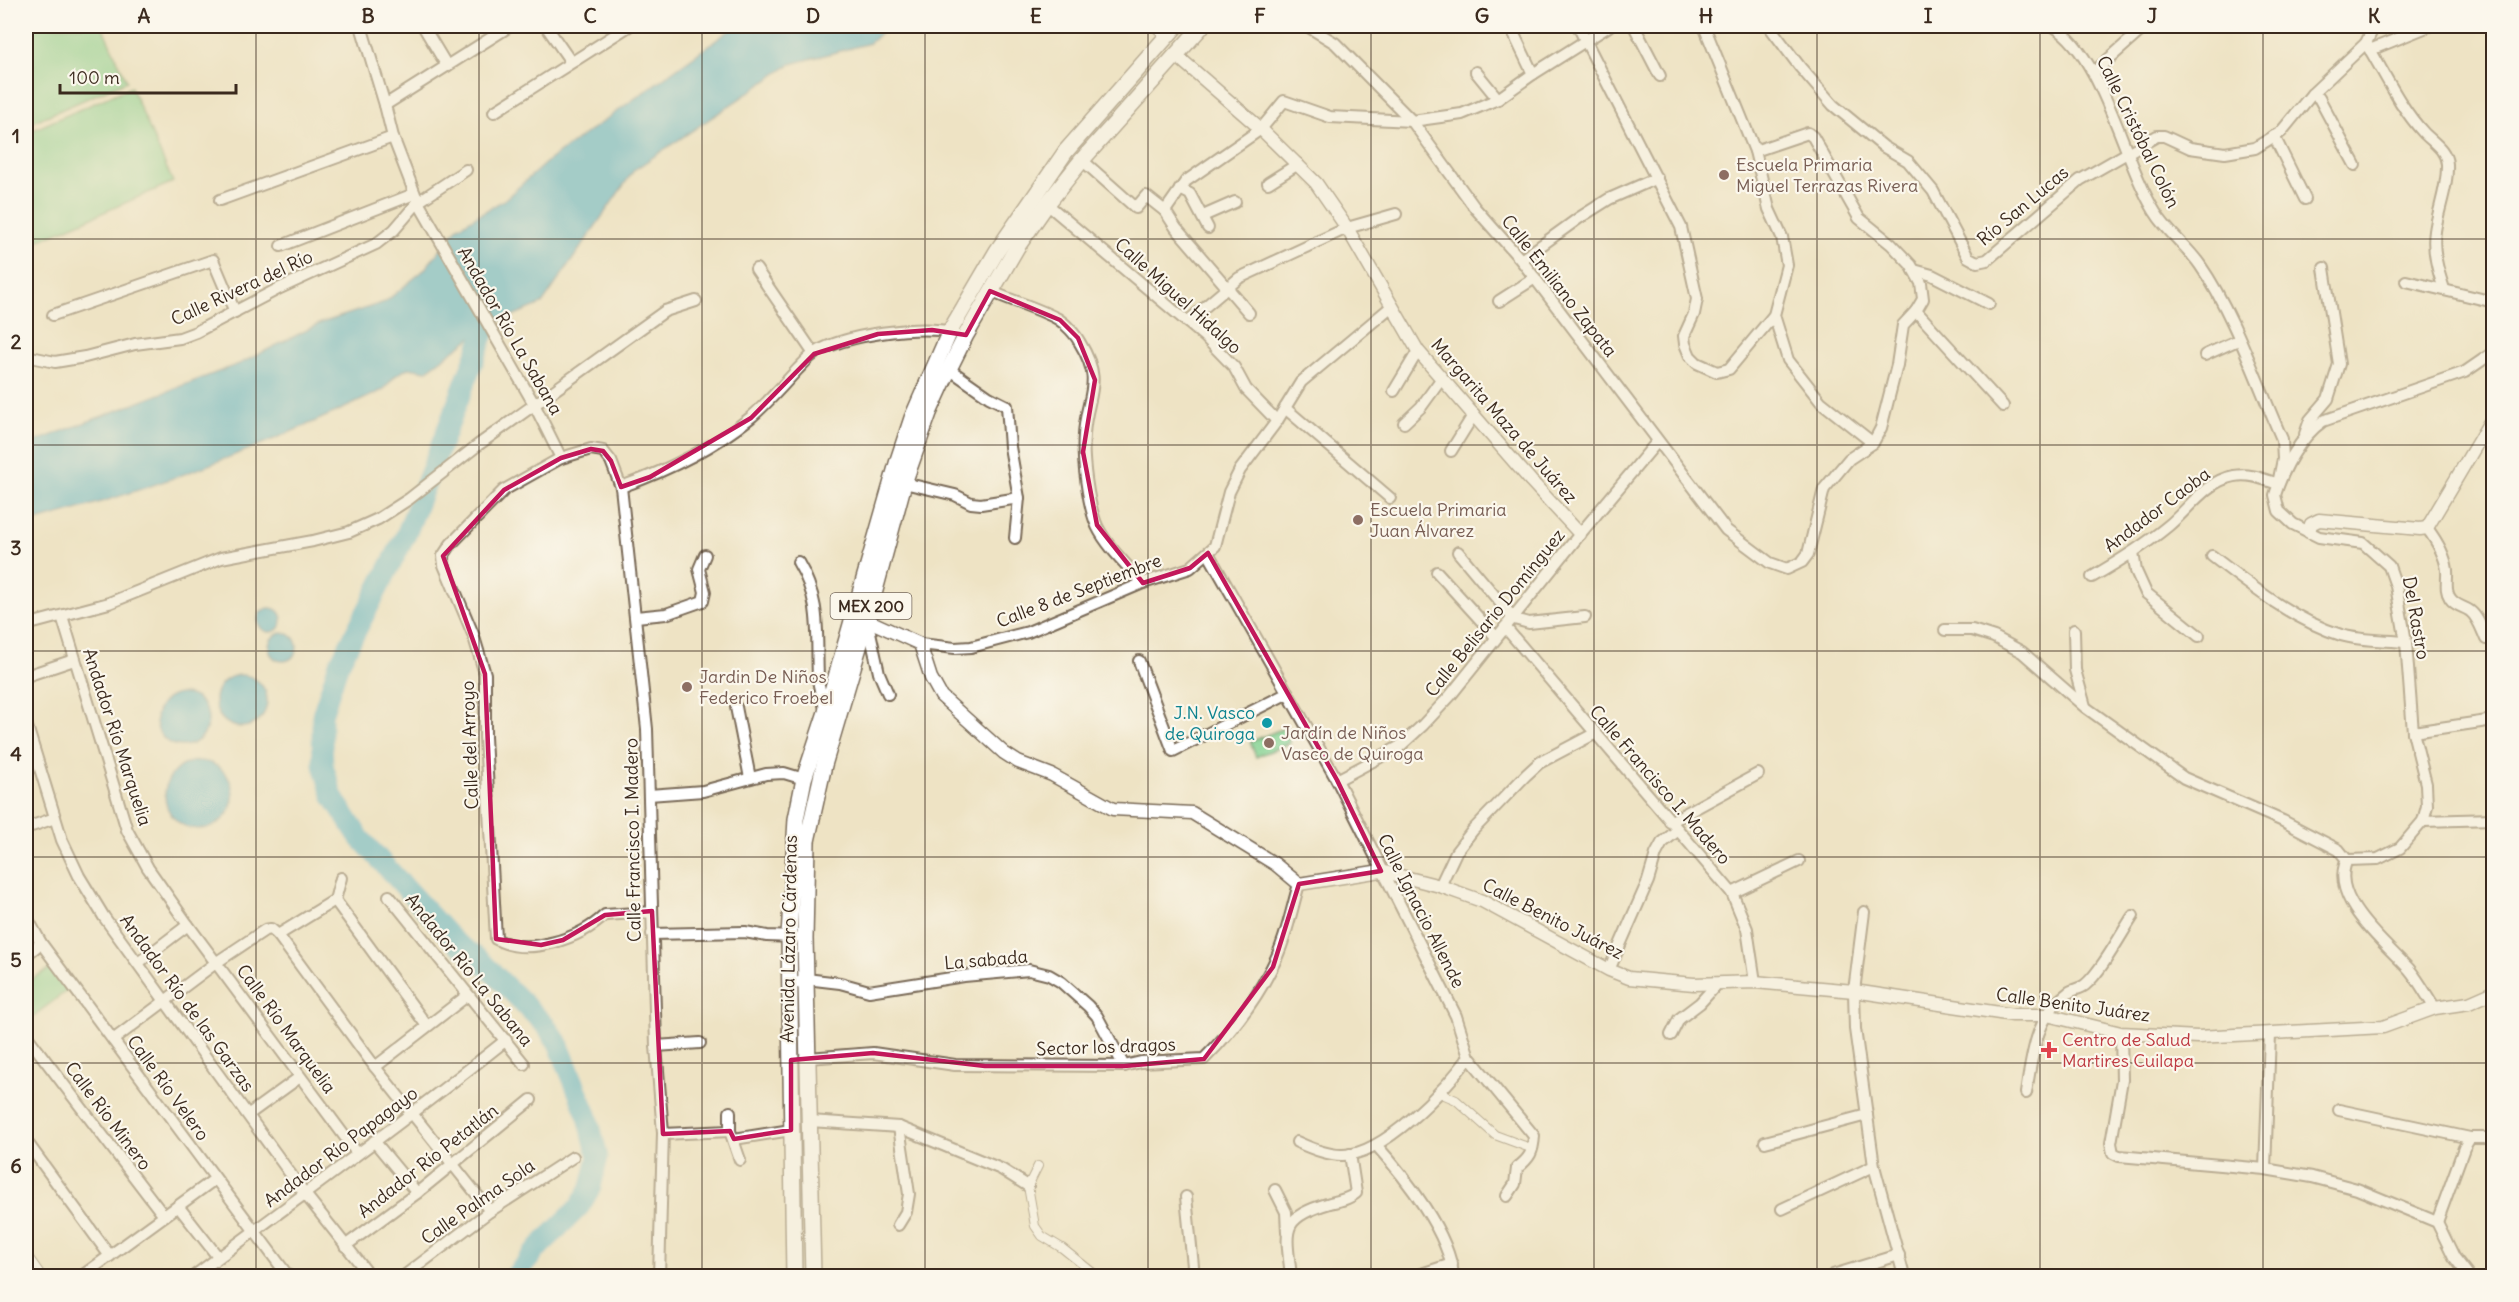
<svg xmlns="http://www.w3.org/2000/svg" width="2519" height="1302" font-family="Delius,sans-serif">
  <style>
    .green { fill: #81d190; stroke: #5e7e57; stroke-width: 1.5 }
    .water { fill: #4cafcb; stroke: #446c74; stroke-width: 1.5 }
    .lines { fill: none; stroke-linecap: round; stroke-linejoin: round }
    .river { stroke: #4cafcb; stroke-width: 21 }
    .pedestrian-casing { stroke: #7a6b58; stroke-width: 10 }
    .minor-casing { stroke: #7a6b58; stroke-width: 14 }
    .tertiary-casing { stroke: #7a6b58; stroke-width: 15 }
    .secondary-casing { stroke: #7a6b58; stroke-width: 16 }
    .primary-casing { stroke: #7a6b58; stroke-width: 18 }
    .pedestrian { stroke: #fff; stroke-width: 8 }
    .minor { stroke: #fff; stroke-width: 10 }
    .tertiary { stroke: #fff; stroke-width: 12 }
    .secondary { stroke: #fff; stroke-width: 14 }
    .primary { stroke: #fff; stroke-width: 15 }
    .marked { fill: none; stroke: #c2185b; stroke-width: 4.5; stroke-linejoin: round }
    .grid { fill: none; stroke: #3b2a1e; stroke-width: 1.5; stroke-opacity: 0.55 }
    .education-dot { fill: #8d6e63; stroke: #fbf7ec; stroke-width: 2 }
    .culture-dot { fill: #0f9aa8; stroke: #fbf7ec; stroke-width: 2 }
    .health-dot { fill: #e0444e; stroke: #fbf7ec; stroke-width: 2 }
    .labels { text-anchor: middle; stroke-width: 4.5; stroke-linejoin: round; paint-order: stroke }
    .shield { fill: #fbf7ec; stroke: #75685c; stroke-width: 1.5 }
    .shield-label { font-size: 16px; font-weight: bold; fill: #3b2a1e }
    .street-label { font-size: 18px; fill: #3b2a1e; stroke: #fbf7ec }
    .education-label { font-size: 18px; fill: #785e54; stroke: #fbf7ec; text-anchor: start }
    .culture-label { font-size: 18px; fill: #0d838f; stroke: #fbf7ec; text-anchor: end }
    .health-label { font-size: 18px; fill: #be3a42; stroke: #fbf7ec; text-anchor: start }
    .neatline { fill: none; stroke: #3b2a1e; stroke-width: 2 }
    .grid-label { font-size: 20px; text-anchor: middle; font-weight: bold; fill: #3b2a1e }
  </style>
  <rect width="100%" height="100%" fill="#fbf7ec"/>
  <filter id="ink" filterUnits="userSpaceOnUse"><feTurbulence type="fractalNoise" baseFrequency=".0167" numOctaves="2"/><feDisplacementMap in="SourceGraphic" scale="12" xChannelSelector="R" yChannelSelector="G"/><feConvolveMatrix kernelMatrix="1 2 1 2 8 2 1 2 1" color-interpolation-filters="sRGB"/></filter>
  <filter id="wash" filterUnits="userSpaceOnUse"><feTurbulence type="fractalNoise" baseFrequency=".008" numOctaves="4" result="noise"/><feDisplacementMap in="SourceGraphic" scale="24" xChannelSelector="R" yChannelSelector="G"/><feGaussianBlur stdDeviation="1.35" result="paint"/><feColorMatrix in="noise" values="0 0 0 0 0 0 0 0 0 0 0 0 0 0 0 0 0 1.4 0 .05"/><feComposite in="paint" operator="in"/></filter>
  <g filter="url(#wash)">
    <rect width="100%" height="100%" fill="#eee3c4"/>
    <g class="green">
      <polygon points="26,26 102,26 127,81 26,125"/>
      <polygon points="131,87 173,182 26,246 26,133"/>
      <polygon points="1284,728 1290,743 1256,757 1250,742"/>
      <polygon points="53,967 69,989 27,1021 26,982"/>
    </g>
    <g class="water">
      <path d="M736,26H888L870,43L791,64L634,170L542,304L487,326L426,371L408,368L395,376L383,390C269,445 149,491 26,524V445L239,364L321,323L385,302L424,270L458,227L504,200L549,160Z"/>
      <circle cx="270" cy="620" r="12"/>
      <circle cx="283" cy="647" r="14"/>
      <circle cx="241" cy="701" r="26"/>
      <circle cx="182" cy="720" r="26"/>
      <circle cx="199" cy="795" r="34"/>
    </g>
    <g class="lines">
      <polyline class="river" points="487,326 406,535 338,666 322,715 322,734 323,765 333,797 359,837 454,941 480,960 546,1026 558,1043 588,1117 598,1157 591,1187 580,1206 539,1247 515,1276"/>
    </g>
  </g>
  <g filter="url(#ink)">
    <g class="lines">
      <defs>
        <g id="pedestrian">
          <polyline points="1440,1093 1456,1100 1495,1135 1533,1149"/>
          <polyline points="1038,1166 1028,1186 1035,1226 1042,1236 1062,1248 1097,1276"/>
        </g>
        <g id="minor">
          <polyline points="361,26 385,105 393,137 418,202 534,404 561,458"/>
          <polyline points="423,26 447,66"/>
          <polyline points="546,26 571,62"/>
          <polyline points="1307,26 1335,43 1412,121 1475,208 1521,260 1726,530 1770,563 1787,569 1802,562 1808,554 1824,489 1849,459 1873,443 1881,428 1897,365 1903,325 1916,311 1923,299 1921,283 1911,265 1891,244 1859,218 1813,137 1808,133 1755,151"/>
          <polyline points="1510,26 1533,74"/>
          <polyline points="1578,26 1681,227 1697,299 1694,314 1684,336 1685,344 1690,356 1697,363 1717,372 1729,369 1774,315 1787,265 1782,237 1769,209 1755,151 1704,26"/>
          <polyline points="1634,26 1660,76"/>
          <polyline points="1769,26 1800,67 1833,105 1884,147 1908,161 1933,191 1968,257 1977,262 1987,260 2080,180 2157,136 2164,136 2190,148 2225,153 2255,148 2281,132 2312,94 2366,43 2374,26"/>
          <path d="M2053,26C2103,55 2124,163 2155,212C2167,232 2187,246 2200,265C2233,312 2258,385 2282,439L2283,459L2278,484C2263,479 2250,473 2234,476C2206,481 2189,509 2168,526C2145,545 2118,562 2092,577"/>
          <path d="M2366,43C2384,72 2399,106 2423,132C2432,142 2446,149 2447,164C2448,187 2438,209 2435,231C2432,251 2438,271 2444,289"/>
          <polyline points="2370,50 2429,26"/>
          <polyline points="1476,72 1498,99"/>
          <polyline points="2094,72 2146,26"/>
          <polyline points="2312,94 2319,98 2355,165"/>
          <polyline points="385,105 510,26"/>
          <polyline points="494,112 629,26"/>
          <polyline points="2274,136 2305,199"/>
          <polyline points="1082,160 1136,208 1146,196 1165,211 1176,228 1249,313"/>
          <polyline points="1268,183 1298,164"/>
          <polyline points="1180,189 1190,194 1208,228"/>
          <polyline points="220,200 393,137"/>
          <polyline points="1047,204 1205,337 1234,367 1246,389 1277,421"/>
          <polyline points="1165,211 1186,181 1261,129 1284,101 1330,117 1412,121 1462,114 1498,99 1533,74 1609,26"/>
          <polyline points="1203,216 1235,202"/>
          <polyline points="281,246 414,194"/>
          <polyline points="1521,260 1579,218 1609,199 1657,178"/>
          <polyline points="756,269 814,354"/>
          <polyline points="1914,270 1932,275 1989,304"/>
          <polyline points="2406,281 2494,302"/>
          <path d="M990,291C1012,301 1038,308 1058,319C1066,324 1076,335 1080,343C1105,384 1086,395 1084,435C1082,458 1088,505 1097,526C1107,547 1128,566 1143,583"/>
          <polyline points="1499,301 1535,278"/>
          <polyline points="1916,311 2003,406"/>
          <polyline points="53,315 213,260 235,312"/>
          <polyline points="1774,315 1788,360 1821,402 1873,443"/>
          <polyline points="1187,322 1239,278 1347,228 1396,214"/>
          <polyline points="2205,355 2238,340"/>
          <polyline points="26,356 55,362 85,357 135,344 180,338 196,332 278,289 376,244 394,230 418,202 466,170"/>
          <polyline points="949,369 989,397 1007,406 1010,447 1019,498 1015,538"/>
          <polyline points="1394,391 1418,351"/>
          <polyline points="1285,408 1390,498"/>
          <polyline points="1404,423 1421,407 1442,378"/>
          <polyline points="2305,434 2310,420 2328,399 2339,364 2324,268"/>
          <polyline points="1451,451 1474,414"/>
          <polyline points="904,483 955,495 971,503 981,504 1019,498"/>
          <path d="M621,487C666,471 712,449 750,418C767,404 783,385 798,369C803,364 809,357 815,353C846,334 918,325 954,332"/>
          <path d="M2427,528C2436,540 2445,554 2447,570C2448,580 2444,589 2450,598C2455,606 2463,606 2470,611C2478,617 2482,630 2486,639"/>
          <polyline points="1458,552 1514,619 1529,623 1585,617"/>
          <polyline points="2133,552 2136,571 2146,593 2199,636"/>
          <path d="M1208,553L1337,780L1456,1016L1469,1057L1534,1136C1533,1152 1530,1158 1517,1168L1515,1184L1507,1196"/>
          <path d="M2212,556C2251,586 2293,620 2341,635C2361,641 2385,640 2406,642"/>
          <path d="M798,562C822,602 816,633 818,677C818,687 823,698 825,709"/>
          <polyline points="1437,572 1496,637"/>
          <polyline points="62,616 127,830 148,868 188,925 357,1153"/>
          <polyline points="636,617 666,614 703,601 705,592 699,569 705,555"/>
          <polyline points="868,623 879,673 888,694"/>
          <polyline points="26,625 109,603 221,558 313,541 349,532 378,519 409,499 478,445 665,311 696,301"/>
          <polyline points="1505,627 1732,893 1747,929 1755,982"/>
          <polyline points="1945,630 1972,630 1994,637 2022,652 2085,707 2184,778 2283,821 2339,850 2347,860"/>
          <polyline points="2074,630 2075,670 2085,706"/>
          <polyline points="920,644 955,648 971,647 1028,632 1143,583 1190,568 1215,546 1229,492 1240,470 1277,421 1301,382 1392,306"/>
          <polyline points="1139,661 1173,751 1288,693"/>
          <polyline points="26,676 74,660"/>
          <polyline points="736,707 750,778"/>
          <polyline points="26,723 62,840 79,876 104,917 305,1194 370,1276"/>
          <polyline points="2413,732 2494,720"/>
          <polyline points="1337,780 1399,747 1423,725 1450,696 1580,534 1657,442"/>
          <polyline points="649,795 703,791 766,774 784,773 804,779"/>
          <polyline points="2423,821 2494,819"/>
          <polyline points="1670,822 1758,774"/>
          <polyline points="26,828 55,818"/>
          <path d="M2347,860L2378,859L2400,848L2423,821L2427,806L2426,784L2413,732L2406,642L2396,586L2389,566L2363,543L2319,537L2293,524L2279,511L2275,495C2283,469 2300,437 2323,421L2465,372L2494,352"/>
          <path d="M2347,860C2328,898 2386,944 2409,969C2419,981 2427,996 2435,1008"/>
          <polyline points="1440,886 1456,852 1473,830 1526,775 1539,763 1594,734"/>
          <polyline points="1732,893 1799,861"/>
          <polyline points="389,896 524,1064"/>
          <polyline points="335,900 427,1026"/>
          <path d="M652,912L605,915C581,938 528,957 496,939L485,737V674L473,634L444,565L443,556L451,544L504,490L561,458L591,449L603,451L611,461L621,487L647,729L656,1046L663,1133L659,1276"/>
          <polyline points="1864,912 1854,991 1855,1029 1874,1166 1904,1276"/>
          <polyline points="26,916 41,943 288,1276"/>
          <polyline points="652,934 745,932 767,936 795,937"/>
          <polyline points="278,935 335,900 341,878"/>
          <polyline points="26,955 41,943"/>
          <polyline points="138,963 188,925"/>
          <polyline points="1609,970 1648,881 1656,854 1662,843 1678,830"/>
          <polyline points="789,986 806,979 840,983 869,991 964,976 1029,970 1049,975 1061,982 1088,1006 1097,1016 1124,1066"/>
          <polyline points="2121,1033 2122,1080 2111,1143 2113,1153 2119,1156 2265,1169 2312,1177 2357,1189 2437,1222 2454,1257 2469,1276"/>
          <polyline points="26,1035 164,1216"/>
          <polyline points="1671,1035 1679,1019 1700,1003 1718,983"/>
          <polyline points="113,1040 217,962 265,930 271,929 278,935 375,1067 490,1211"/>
          <polyline points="656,1046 700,1043"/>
          <path d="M808,1058L873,1053L955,1065L1124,1066L1141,1062L1204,1059C1230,1033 1255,1001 1271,969C1285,943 1291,912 1299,884"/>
          <polyline points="375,1067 468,995"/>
          <path d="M2026,1093C2032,1057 2035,1016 2068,993C2073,989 2080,989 2085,985C2101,972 2121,934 2133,916"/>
          <polyline points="2339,1110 2470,1138 2494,1138"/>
          <polyline points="730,1112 730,1131 740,1160"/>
          <polyline points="249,1114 300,1077"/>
          <polyline points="810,1121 899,1127 1001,1169 1028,1186"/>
          <polyline points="663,1134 730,1131"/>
          <polyline points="734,1139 791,1130"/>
          <polyline points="26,1141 110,1256"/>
          <polyline points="374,1141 417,1193"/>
          <path d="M1297,1142C1310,1148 1326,1155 1341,1155C1382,1157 1446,1089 1469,1057"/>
          <polyline points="1765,1142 1867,1115"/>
          <path d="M1377,1146C1405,1177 1450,1234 1453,1276"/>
          <polyline points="2265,1169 2270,1034"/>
          <polyline points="1275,1190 1286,1212 1287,1232"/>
          <polyline points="1186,1197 1194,1276"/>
          <polyline points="178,1206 218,1257"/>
          <polyline points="1782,1209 1874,1166"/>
          <polyline points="2437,1222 2464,1148 2470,1138"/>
          <polyline points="898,1225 906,1212 909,1194 899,1127"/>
          <polyline points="345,1246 417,1193 531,1100"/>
          <polyline points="1833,1275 1899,1255"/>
          <polyline points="82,1276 215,1179"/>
          <path d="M194,1276C298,1198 404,1122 506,1040"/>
          <polyline points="404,1276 490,1211 573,1157"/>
          <path d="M1291,1276C1286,1230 1279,1218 1330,1203C1339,1201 1349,1199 1356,1193L1350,1154"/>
          <polyline points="1415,1276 1452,1264"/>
        </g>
        <g id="tertiary">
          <polyline points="1157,26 1168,35"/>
          <polyline points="1177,56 1261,129 1316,183 1347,228 1418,351 1531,481 1580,534"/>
          <polyline points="2309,532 2311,524 2319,520 2420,529 2427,528 2494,415"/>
          <polyline points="867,620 920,644 931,678 941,696 1004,753 1018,762 1052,775 1113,809 1192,813 1275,864 1299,884 1381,871 1440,886 1482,901 1609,970 1629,978 1660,981 1694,984 1755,982 1854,991 2013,1015 2047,1015 2121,1033 2198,1037 2383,1027 2435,1008 2469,1003 2494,992"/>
        </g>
        <polyline id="secondary" points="26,1259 38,1276"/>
        <g id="primary">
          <polyline points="794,1276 789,936 796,819 804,779 826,712 898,460 912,418 950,331 997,251 1066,151 1176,26"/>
          <polyline points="813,1276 805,939 807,841 824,765 867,620 904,483 929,413 949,369 966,335 1017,247 1047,204 1082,160 1202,26"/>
        </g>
      </defs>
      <use href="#pedestrian" class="pedestrian-casing"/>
      <use href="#minor" class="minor-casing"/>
      <use href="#tertiary" class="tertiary-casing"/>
      <use href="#secondary" class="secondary-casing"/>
      <use href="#primary" class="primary-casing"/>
      <use href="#pedestrian" class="pedestrian"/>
      <use href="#minor" class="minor"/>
      <use href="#tertiary" class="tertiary"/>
      <use href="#secondary" class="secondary"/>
      <use href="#primary" class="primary"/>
    </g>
  </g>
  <path d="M0 0H2519V1302H0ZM990,291L1060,320L1078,338L1095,380L1083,452L1097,525L1143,583L1190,568L1208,553L1337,780L1381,871L1299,884L1273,967L1204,1059L1124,1066H985L873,1053L791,1060V1130L734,1139L730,1131L663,1134L652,911L605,915L563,940L541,945L496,939L485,674L443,556L504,490L561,458L591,449L603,451L611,461L621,487L650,477L751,418L814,354L878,334L932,330L966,335Z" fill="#eee3c4" fill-opacity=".55" fill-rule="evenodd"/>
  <path class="marked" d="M990,291L1060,320L1078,338L1095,380L1083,452L1097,525L1143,583L1190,568L1208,553L1337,780L1381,871L1299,884L1273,967L1204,1059L1124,1066H985L873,1053L791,1060V1130L734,1139L730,1131L663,1134L652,911L605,915L563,940L541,945L496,939L485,674L443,556L504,490L561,458L591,449L603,451L611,461L621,487L650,477L751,418L814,354L878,334L932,330L966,335Z"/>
  <path class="grid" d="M256,26V1276M479,26V1276M702,26V1276M925,26V1276M1148,26V1276M1371,26V1276M1594,26V1276M1817,26V1276M2040,26V1276M2263,26V1276M26,239H2494M26,445H2494M26,651H2494M26,857H2494M26,1063H2494"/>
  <g class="education-dot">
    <circle cx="1724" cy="175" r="6"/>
    <circle cx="1358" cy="520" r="6"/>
    <circle cx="687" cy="687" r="6"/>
    <circle cx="1269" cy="743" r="6"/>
  </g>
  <circle class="culture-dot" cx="1267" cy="723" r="6"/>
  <path class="health-dot" d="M2046 1041h6v6h6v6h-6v6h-6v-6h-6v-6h6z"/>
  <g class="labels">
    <rect class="shield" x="830.5" y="593" width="81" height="26" rx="4.5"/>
    <g class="shield-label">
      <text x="871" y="612">MEX 200</text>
    </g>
    <g class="street-label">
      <text transform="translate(2138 132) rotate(64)" y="6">Calle Cristóbal Colón</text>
      <text transform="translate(2023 206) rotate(-40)" y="6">Río San Lucas</text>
      <text transform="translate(1559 286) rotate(52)" y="6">Calle Emiliano Zapata</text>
      <text transform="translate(242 288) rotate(-25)" y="6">Calle Rivera del Río</text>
      <text transform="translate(1178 296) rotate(42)" y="6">Calle Miguel Hidalgo</text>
      <text transform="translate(510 331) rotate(60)" y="6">Andador Río La Sabana</text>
      <text transform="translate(1504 421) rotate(49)" y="6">Margarita Maza de Juárez</text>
      <text transform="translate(2157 510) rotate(-37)" y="6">Andador Caoba</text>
      <text transform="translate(1079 591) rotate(-21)" y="6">Calle 8 de Septiembre</text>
      <text transform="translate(1495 613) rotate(-51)" y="6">Calle Belisario Domínguez</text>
      <text transform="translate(2416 618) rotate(80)" y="6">Del Rastro</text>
      <text transform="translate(117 737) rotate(72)" y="6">Andador Río Marquelia</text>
      <text transform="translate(470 745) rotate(-92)" y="6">Calle del Arroyo</text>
      <text transform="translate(1660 785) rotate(49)" y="6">Calle Francisco I. Madero</text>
      <text transform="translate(633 840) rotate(-91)" y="6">Calle Francisco I. Madero</text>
      <text transform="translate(1421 911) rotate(63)" y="6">Calle Ignacio Allende</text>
      <text transform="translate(1553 919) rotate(27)" y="6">Calle Benito Juárez</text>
      <text transform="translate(789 939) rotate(-89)" y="6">Avenida Lázaro Cárdenas</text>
      <text transform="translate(986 960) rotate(-5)" y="6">La sabada</text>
      <text transform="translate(469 970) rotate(51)" y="6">Andador Río La Sabana</text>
      <text transform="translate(187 1003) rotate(54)" y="6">Andador Río de las Garzas</text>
      <text transform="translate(2073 1005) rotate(8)" y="6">Calle Benito Juárez</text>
      <text transform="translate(286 1029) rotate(54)" y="6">Calle Río Marquelia</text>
      <text transform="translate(1106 1047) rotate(-2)" y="6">Sector los dragos</text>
      <text transform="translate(168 1088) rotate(54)" y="6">Calle Río Velero</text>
      <text transform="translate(108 1116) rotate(53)" y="6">Calle Río Minero</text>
      <text transform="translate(341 1147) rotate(-37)" y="6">Andador Río Papagayo</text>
      <text transform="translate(428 1161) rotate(-38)" y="6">Andador Río Petatlán</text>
      <text transform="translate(478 1202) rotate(-35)" y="6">Calle Palma Sola</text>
    </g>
    <g class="education-label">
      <text x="1736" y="171">Escuela Primaria<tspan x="1736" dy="21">Miguel Terrazas Rivera</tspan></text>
      <text x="1370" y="516">Escuela Primaria<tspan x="1370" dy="21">Juan Álvarez</tspan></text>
      <text x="699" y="683">Jardin De Niños<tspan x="699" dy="21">Federico Froebel</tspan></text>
      <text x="1281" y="739">Jardín de Niños<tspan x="1281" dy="21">Vasco de Quiroga</tspan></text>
    </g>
    <g class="culture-label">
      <text x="1255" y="719">J.N. Vasco<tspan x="1255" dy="21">de Quiroga</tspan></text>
    </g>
    <g class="health-label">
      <text x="2062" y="1046">Centro de Salud<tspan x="2062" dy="21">Martires Cuilapa</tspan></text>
    </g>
  </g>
  <rect width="2519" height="1302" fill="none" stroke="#fbf7ec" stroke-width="66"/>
  <path d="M60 84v9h176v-9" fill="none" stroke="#3b2a1e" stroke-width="3"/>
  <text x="69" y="84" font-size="18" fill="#3b2a1e" stroke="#fbf7ec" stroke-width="4.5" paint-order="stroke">100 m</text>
  <rect x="33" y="33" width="2453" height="1236" class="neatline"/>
  <g class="grid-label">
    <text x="144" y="23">A</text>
    <text x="368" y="23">B</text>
    <text x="590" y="23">C</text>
    <text x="813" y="23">D</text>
    <text x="1036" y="23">E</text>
    <text x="1260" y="23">F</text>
    <text x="1482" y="23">G</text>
    <text x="1706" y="23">H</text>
    <text x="1928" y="23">I</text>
    <text x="2152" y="23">J</text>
    <text x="2374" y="23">K</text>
    <text x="16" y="143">1</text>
    <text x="16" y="349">2</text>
    <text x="16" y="555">3</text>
    <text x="16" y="761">4</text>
    <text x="16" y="967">5</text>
    <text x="16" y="1173">6</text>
  </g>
</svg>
